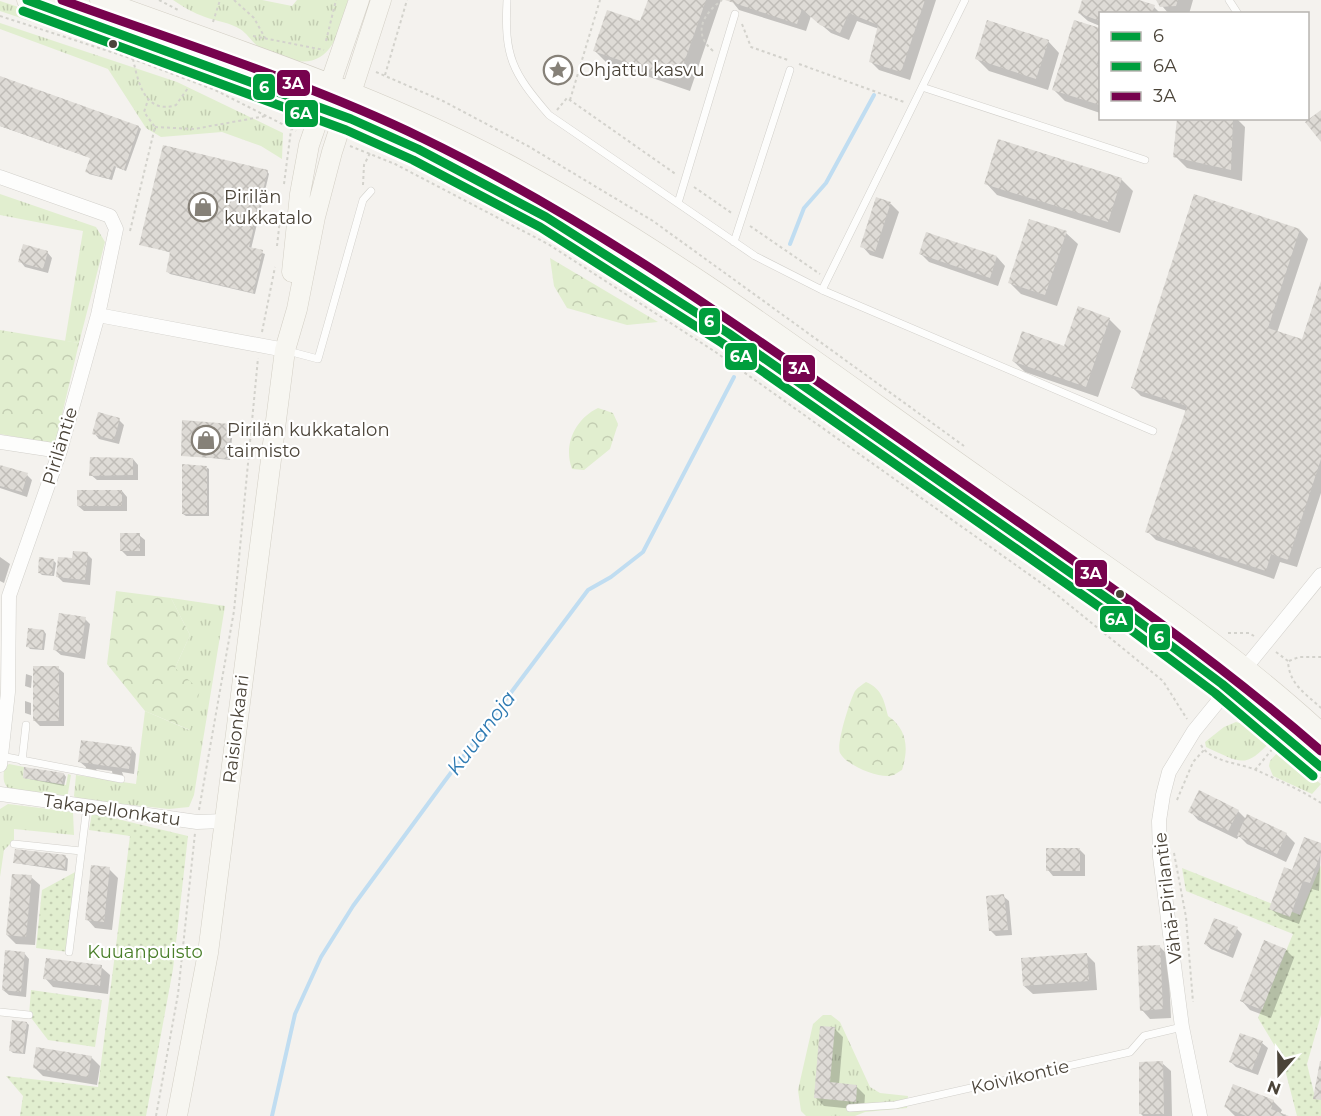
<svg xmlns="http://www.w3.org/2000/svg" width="1321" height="1116" viewBox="0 0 1321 1116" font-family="Montserrat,sans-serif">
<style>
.grass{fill:url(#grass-tufts)}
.forest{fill:url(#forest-crowns)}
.park{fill:url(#park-dots)}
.shadow{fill:#0003}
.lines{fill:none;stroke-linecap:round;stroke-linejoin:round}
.stream{stroke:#c0ddf1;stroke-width:4}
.building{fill:url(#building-cross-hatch)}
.lane-casing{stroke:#d2d0cb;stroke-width:8}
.street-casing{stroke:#d2d0cb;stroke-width:15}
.secondary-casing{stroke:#d3cfc5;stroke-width:21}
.path{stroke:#d3d2cc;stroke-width:2;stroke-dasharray:3 3;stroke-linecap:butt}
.lane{stroke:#fdfdfc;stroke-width:7}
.street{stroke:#fdfdfc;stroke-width:14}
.secondary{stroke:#f7f6f1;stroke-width:20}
.bus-1-casing{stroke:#fff;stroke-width:14}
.bus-2-casing{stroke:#fff;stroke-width:14}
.bus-3-casing{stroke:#fff;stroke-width:14}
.bus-1{stroke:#009e3d;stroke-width:9}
.bus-2{stroke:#009e3d;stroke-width:9}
.bus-3{stroke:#77034e;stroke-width:9}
.bus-dot{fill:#4b4439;stroke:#fff;stroke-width:2}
.labels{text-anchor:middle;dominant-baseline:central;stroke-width:4.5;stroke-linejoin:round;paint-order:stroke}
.poi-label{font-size:18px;fill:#4b4439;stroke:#fff;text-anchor:start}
.street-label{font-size:18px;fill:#4b4439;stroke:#fff}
.park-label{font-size:18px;fill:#4a7f2a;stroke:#fff}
.water-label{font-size:20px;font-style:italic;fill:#2e7ab2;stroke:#fff}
.line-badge{stroke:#fff;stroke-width:2}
.badge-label{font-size:16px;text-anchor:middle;font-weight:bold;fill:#fff}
</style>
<defs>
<pattern id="grass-tufts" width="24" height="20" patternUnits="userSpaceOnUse" patternTransform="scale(1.5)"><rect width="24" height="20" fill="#e1eecf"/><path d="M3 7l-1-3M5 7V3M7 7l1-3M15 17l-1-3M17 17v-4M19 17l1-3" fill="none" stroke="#c3cdb2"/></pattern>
<pattern id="forest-crowns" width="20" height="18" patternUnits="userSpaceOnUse" patternTransform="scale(1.5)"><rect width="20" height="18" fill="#e1eecf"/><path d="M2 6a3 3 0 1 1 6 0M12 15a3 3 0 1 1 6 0" fill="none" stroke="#c3cdb2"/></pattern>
<pattern id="park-dots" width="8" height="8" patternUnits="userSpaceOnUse" patternTransform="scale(1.5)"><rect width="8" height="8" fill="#e1eecf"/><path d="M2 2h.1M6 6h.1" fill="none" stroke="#c3cdb2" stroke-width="1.8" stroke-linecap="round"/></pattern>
<pattern id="building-cross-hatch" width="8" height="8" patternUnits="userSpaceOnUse" patternTransform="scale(1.5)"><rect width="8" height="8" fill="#dedbd6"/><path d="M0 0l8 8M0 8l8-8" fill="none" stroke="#c0bdb8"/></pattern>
</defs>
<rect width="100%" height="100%" fill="#f4f2ee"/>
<!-- grass -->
<path class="grass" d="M 173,0 L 262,0 L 292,6 L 297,0 L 348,0 C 335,56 319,78 261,48 C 253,44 248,34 240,29 C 231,23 216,21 205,17 C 194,13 183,7 173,0 Z
M 0,1 L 34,12 L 88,37 L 86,40 L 0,11 Z
M 0,23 L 177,82 L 283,133 L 282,159 L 261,146 L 222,132 L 161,137 L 146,128 L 108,69 L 0,29 Z
M 0,194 L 96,227 L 105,242 L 79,343 L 65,341 L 83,231 L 0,215 Z
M 171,598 L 225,606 L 194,795 L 189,807 L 169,809 L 76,799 L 74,796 L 76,775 L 136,784 L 145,711 L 189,730 L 175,668 L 190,635 Z
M 1236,722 L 1261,729 L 1274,738 C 1245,769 1243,764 1206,747 L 1205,742 L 1224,727 Z
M 1283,746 L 1297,765 L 1321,784 L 1312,794 L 1273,776 L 1269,766 L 1270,761 Z
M 9,764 L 24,767 L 23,778 L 66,785 L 68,774 L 71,775 L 67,799 C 53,797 15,797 7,787 C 2,781 4,775 4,768 Z
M 8,804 L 73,812 L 74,835 L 14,829 L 14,840 L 4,850 L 0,877 L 0,809 Z
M 823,1015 L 831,1015 L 840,1022 L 870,1087 L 880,1093 L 908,1096 L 907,1108 L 865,1112 L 855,1116 L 806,1116 L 801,1111 L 798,1090 L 813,1024 Z"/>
<!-- forest -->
<path class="forest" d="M 550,258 L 658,322 L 627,325 L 567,308 L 554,286 Z
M 0,330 L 79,343 L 55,444 L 0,434 Z
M 598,408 L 613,413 L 618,424 L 610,449 L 584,470 L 572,469 C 563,445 575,419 598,408 Z
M 116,591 L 171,598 L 190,635 L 175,668 L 200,690 L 190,730 L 145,711 L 107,664 Z
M 866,682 C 882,689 884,700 888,716 C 907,729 909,748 902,770 C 898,772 894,776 889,776 C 876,777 846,765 840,753 C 836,744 850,700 855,691 C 858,687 862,685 866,682 Z"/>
<!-- park -->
<path class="park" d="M 92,813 L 188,836 L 173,969 L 146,1116 L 20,1116 L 23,1096 L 6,1076 L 98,1087 L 130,836 L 89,830 Z
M 1321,865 L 1321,1015 L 1307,1064 L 1314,1093 L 1321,1095 L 1321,1116 L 1297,1116 L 1282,1058 L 1258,1018 L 1293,934 L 1186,891 L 1182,868 L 1300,915 Z
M 79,870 L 69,952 L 36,948 L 42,890 Z
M 31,990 L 102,1000 L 95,1047 L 48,1040 L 29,1015 Z"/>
<!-- shadow -->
<path class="shadow" d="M 649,0 L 721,0 L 690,91 L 606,62 L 595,51 L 641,23 Z
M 731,0 L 936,0 L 910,80 L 879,70 L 871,62 L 879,29 L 857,21 L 849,40 L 831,33 L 811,16 L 806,31 L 739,10 Z
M 1084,0 L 1135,0 L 1154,7 L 1161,14 L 1100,14 L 1100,26 L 1088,21 L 1079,13 Z
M 1157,0 L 1193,0 L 1189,14 L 1169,14 Z
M 1075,22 L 1100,30 L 1100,113 L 1065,101 L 1054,90 Z
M 1048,41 L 1059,53 L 1048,90 L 989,71 L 977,59 Z
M 0,78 L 139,127 L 141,129 L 126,171 L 116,167 L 112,180 L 89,174 L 87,171 L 91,158 L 0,126 Z
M 1178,118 L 1236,118 L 1245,127 L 1242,181 L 1187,168 L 1175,156 Z
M 267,171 L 269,174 L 251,249 L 265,254 L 255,294 L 170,274 L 167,271 L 172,253 L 141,244 Z
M 1121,179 L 1133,191 L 1120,233 L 997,195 L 986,183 Z
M 877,199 L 891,204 L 899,212 L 883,259 L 870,255 L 862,246 Z
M 1300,230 L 1308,239 L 1277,333 L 1303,341 L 1321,284 L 1321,493 L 1297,567 L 1280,562 L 1274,579 L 1156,540 L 1147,531 L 1187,411 L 1141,396 L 1132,387 Z
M 1066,233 L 1078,244 L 1057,306 L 1021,294 L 1009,282 Z
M 47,252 L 52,258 L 48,273 L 25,267 L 20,261 Z
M 921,254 L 997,257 L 1005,266 L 998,286 L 929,262 Z
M 1109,319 L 1121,331 L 1098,397 L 1025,372 L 1013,361 L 1065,348 Z
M 119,420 L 124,425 L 119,444 L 99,439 L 94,433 Z
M 230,425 L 233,427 L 230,460 L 183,455 Z
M 133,459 L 138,465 L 138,480 L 97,480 L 91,475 Z
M 0,466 L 27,475 L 32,480 L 27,497 L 0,488 Z
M 206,467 L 209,469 L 209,516 L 186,516 L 183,514 Z
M 122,491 L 127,497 L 127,511 L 84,511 L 78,506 Z
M 139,535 L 145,540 L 145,556 L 127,556 L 122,551 Z
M 87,554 L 92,559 L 90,585 L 63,582 L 58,577 L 74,560 Z
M 0,557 L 10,564 L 4,583 L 0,581 Z
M 53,560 L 56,563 L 54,576 L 42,575 L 39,572 Z
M 85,619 L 90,624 L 85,659 L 61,655 L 55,650 Z
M 44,631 L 46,634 L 44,650 L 30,649 L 28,646 Z
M 58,668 L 64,673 L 64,726 L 40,726 L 34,720 Z
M 26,674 L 32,676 L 31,688 L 25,686 Z
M 25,701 L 31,703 L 31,715 L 25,713 Z
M 131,748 L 136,754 L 134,774 L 122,772 L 124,778 L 113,777 L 112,771 L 96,769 L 98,772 L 85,771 L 86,767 L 80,762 Z
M 64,774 L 66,777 L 64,786 L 24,778 Z
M 1190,811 L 1238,811 L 1246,819 L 1286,834 L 1295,843 L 1286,862 L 1247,844 L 1239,836 L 1237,839 L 1198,820 Z
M 1321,845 L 1319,891 L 1312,889 L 1299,924 L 1280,917 L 1271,909 L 1292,872 Z
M 1079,849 L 1085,855 L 1085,876 L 1053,876 L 1048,870 Z
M 66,857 L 68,859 L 67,871 L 15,863 Z
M 109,869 L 118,878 L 112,930 L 95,928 L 87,919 Z
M 31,877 L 40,885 L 35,945 L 16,944 L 7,935 Z
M 1003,896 L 1009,901 L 1012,935 L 996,936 L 991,931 Z
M 1237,929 L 1242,934 L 1233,958 L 1211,949 L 1205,944 Z
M 1159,946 L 1168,955 L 1171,1018 L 1150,1019 L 1142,1010 Z
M 1286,950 L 1294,958 L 1271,1018 L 1250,1010 L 1242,1001 Z
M 24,953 L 29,959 L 26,997 L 9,995 L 3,990 Z
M 1087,955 L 1095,963 L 1097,990 L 1033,994 L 1024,986 Z
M 101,967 L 110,975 L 108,994 L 53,987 L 45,978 Z
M 27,1023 L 29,1025 L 25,1054 L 13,1053 L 10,1050 Z
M 834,1028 L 843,1037 L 839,1084 L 856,1086 L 865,1095 L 864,1110 L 824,1106 L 815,1097 Z
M 1262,1043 L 1268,1048 L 1258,1075 L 1236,1067 L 1231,1062 Z
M 91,1057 L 100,1066 L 97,1085 L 43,1076 L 34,1067 Z
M 1162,1063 L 1171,1071 L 1172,1116 L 1143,1116 L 1141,1114 Z
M 1273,1101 L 1282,1110 L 1280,1114 L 1286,1116 L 1235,1116 L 1226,1107 Z"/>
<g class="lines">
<!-- stream -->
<path class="stream" d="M 790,244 L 804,208 L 826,183 L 874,95
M 272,1116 L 295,1014 L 321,957 L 353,906 L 444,782 L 588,590 L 611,577 L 643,552 L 734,377"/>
</g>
<!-- building -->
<path class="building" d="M 648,0 L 706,0 L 678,80 L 593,51 L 607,10 L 640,21 Z
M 725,0 L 925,0 L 901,72 L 869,62 L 878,25 L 849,13 L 840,33 L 820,25 L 802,9 L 797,24 Z
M 1082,0 L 1139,0 L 1155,5 L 1152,14 L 1100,14 L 1100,21 L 1078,13 Z
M 1156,0 L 1178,0 L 1176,6 L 1160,7 Z
M 987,20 L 1049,40 L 1036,79 L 975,59 Z
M 1074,20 L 1100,28 L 1100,53 L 1097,64 L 1100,65 L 1100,105 L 1052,90 Z
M 0,76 L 139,126 L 124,170 L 114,166 L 109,179 L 85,172 L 90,158 L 0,126 Z
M 1321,110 L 1321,142 L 1305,122 Z
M 1177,118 L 1233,118 L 1231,170 L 1173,157 Z
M 998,139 L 1122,178 L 1108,222 L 984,184 Z
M 163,145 L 268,170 L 249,247 L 263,250 L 253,293 L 166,272 L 170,252 L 139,245 Z
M 1194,194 L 1300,229 L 1268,328 L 1302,339 L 1321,281 L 1321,459 L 1288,560 L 1271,554 L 1266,571 L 1145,532 L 1187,406 L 1131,388 Z
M 876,197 L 891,202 L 875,252 L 860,247 Z
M 1029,219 L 1067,231 L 1045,295 L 1008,283 Z
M 926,232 L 997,256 L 990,278 L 919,254 Z
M 23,244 L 48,251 L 43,269 L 18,262 Z
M 1078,306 L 1110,318 L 1086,387 L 1012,361 L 1022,331 L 1064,346 Z
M 98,412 L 120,418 L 114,440 L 92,434 Z
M 182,420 L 231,424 L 229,459 L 181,456 Z
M 90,457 L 133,458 L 133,475 L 89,476 Z
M 182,464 L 207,466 L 207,514 L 182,514 Z
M 0,465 L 28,473 L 22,492 L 0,486 Z
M 77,490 L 122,490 L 122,506 L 77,506 Z
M 120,533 L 140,533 L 140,551 L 120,551 Z
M 73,551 L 88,552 L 85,580 L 56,577 L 58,557 L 72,558 Z
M 39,557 L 54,559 L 52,575 L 38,573 Z
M 59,613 L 86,617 L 80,654 L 53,650 Z
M 28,628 L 44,630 L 42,649 L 26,647 Z
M 33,666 L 59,666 L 59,721 L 33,721 Z
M 81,740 L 132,747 L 129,769 L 78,762 Z
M 24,767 L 64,773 L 62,784 L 23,778 Z
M 1199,790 L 1239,810 L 1228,831 L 1188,812 Z
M 1247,814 L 1287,833 L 1277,854 L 1237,836 Z
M 1304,837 L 1321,843 L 1321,853 L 1310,883 L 1303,881 L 1290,917 L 1269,909 L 1284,867 L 1292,870 Z
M 1046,848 L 1080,848 L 1080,871 L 1046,871 Z
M 15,849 L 66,855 L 65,869 L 13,863 Z
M 91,865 L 110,867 L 104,922 L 85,920 Z
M 12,874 L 32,875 L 26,937 L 6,935 Z
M 1004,894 L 1008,930 L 989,931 L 986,896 Z
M 1214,918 L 1238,927 L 1227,953 L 1204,944 Z
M 1264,940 L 1286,949 L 1262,1010 L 1240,1001 Z
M 1160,945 L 1163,1009 L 1140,1011 L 1137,946 Z
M 5,950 L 25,952 L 21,992 L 2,990 Z
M 1087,953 L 1089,981 L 1023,986 L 1021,958 Z
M 46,958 L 102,965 L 100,986 L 43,979 Z
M 12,1020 L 27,1022 L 23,1053 L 9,1051 Z
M 820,1026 L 835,1027 L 830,1082 L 857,1085 L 856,1102 L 814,1098 Z
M 1240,1033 L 1263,1041 L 1252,1070 L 1229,1062 Z
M 36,1047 L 92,1056 L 88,1077 L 33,1068 Z
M 1163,1061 L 1164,1114 L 1139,1114 L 1139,1062 Z
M 1320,1061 L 1321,1061 L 1321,1100 L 1313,1099 Z
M 1233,1084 L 1274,1100 L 1271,1109 L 1289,1116 L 1246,1116 L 1224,1107 Z"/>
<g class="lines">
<!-- lane casing -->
<g class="lane-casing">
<path id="lane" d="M 507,0 C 504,57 512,72 549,115 L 755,256 L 822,290 L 1153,431
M 1229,0 L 1238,14
M 922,87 L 1145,160
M 678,203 L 735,14
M 734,242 L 790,70
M 822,290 L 965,0
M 288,351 L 318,359 L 363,200 L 371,191
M 1,756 L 121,779
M 22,761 L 26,725
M 14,844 L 81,851
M 69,952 L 87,806
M 0,1012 L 29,1015
M 850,1108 L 895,1105 L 1130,1052 L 1144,1036 L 1182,1027"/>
</g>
<!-- street casing -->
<g class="street-casing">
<path id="street" d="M 0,177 L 110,216 L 116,229 L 98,315
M 0,442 L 60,451
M 0,765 L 8,692 L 9,596 L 60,451 L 98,315 L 285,350
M 0,794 L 197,822 L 224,821
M 1200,1116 L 1182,1027 L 1160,857 L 1159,821 L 1163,795 L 1169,772 L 1194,731 L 1321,575"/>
</g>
<!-- secondary casing -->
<g class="secondary-casing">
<path id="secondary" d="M 27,0 C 96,25 165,50 235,76 C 297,98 359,120 418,149 C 593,232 748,347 906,458 C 1047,556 1193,651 1321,767
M 100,0 C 242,52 387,98 520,171 C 682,259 830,373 981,479 C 1096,560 1217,637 1321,733
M 292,272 L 300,194 L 309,145 L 359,0
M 177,1116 L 208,953 L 285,350 L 297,309 L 315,217 L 332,152 L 381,0"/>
</g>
<!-- path -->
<path class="path" d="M 159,0 L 180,11
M 234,0 L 254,18 L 265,38
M 0,16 L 133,59 L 215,90 L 296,131
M 213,22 L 220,0
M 742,24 L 751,47 L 788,60
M 253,36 L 324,50
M 326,41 L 336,0
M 713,51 C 692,33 703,14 722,0
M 133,59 C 138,82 145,115 176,105 L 188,88
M 799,64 L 904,102
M 376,72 L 443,101 L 528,146 L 653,221 L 964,446
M 385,75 L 407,0
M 570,100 L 600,0
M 557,110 L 567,98 L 677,175
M 155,127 L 194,129 L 266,116
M 350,146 L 395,164 L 548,244 L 714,351 L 1051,590 L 1163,681 L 1187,719
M 284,184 L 291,130
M 363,185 L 364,165 L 370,153
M 694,187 L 733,214
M 750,226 L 820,274
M 130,231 L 155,127 L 144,112 L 148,100
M 277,246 L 281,210
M 262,332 L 275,267
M 1228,633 L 1249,633 L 1254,636
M 1276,652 L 1288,661 C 1289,684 1305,693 1321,708
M 1289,661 L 1299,657 L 1321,657
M 1201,745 C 1210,762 1240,763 1256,770 C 1278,780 1301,790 1321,803
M 1255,770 L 1274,747
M 1177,800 L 1193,762 L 1204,750
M 199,810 L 234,611 L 258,358
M 1174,853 L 1186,917 L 1193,1002
M 156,1116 L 178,994 L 195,833"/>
<!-- lane -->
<use href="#lane" class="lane"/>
<!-- street -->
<use href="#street" class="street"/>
<!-- secondary -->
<use href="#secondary" class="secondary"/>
<!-- bus-1 casing -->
<g class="bus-1-casing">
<path id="bus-1" d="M 27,0 L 351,119 L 418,149 L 546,217 L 728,333 L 1118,606 L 1222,684 L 1321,767"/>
</g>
<!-- bus-2 casing -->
<g class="bus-2-casing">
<path id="bus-2" d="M 23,11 L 346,130 L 413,160 L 540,227 L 722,343 L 1111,615 L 1215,693 L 1313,776"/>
</g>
<!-- bus-3 casing -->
<g class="bus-3-casing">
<path id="bus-3" d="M 62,0 C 181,43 309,83 422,138 C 596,222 752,336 910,446 C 1050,545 1192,639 1321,751"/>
</g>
<!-- bus-1 -->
<use href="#bus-1" class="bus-1"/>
<!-- bus-2 -->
<use href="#bus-2" class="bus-2"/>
<!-- bus-3 -->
<use href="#bus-3" class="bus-3"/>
</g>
<!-- icons -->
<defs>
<g id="sight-ring" transform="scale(1.5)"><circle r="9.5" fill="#fff" stroke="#868178" stroke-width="1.5"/><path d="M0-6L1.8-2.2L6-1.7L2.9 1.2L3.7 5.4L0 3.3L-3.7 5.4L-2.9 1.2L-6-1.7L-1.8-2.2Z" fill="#868178"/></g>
<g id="shop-ring" transform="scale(1.5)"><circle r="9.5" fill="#fff" stroke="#868178" stroke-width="1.5"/><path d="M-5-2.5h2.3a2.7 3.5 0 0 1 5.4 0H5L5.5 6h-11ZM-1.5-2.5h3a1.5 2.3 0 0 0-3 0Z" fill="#868178"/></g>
</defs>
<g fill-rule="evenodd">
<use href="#sight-ring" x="558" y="70"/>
<use href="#shop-ring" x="203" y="207"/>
<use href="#shop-ring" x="206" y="440"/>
</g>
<!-- markers -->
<g class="bus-dot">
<circle cx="113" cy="44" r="5"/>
<circle cx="1120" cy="594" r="5"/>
</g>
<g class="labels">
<!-- poi labels -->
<g class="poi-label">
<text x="579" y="70">Ohjattu kasvu</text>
<text x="224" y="197">Pirilän<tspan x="224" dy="21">kukkatalo</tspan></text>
<text x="227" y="430">Pirilän kukkatalon<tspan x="227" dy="21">taimisto</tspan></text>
</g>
<!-- street labels -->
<g class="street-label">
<text transform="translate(60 446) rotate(-73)">Piriläntie</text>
<text transform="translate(236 729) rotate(-83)">Raisionkaari</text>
<text transform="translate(112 810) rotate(8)">Takapellonkatu</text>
<text transform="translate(1168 898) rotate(-97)">Vähä-Pirilantie</text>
<text transform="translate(1020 1077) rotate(-13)">Koivikontie</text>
</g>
<!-- park labels -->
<g class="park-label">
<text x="145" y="952">Kuuanpuisto</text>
</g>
<!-- water labels -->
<g class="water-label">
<text transform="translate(481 733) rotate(-53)">Kuuanoja</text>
</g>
</g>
<g class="line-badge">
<rect x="276" y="69" width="35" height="28" rx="6" fill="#77034e"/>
<rect x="252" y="73" width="24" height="28" rx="6" fill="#009e3d"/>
<rect x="284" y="99" width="35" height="29" rx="6" fill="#009e3d"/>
<rect x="698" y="307" width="23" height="29" rx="6" fill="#009e3d"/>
<rect x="724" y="342" width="34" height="29" rx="6" fill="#009e3d"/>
<rect x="782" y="354" width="34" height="29" rx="6" fill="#77034e"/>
<rect x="1074" y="559" width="34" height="29" rx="6" fill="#77034e"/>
<rect x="1099" y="605" width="35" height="28" rx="6" fill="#009e3d"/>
<rect x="1148" y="623" width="23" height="28" rx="6" fill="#009e3d"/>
</g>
<g class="badge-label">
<text x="293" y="89">3A</text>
<text x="264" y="93">6</text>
<text x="301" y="119">6A</text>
<text x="709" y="327">6</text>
<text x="741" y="362">6A</text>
<text x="799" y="374">3A</text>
<text x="1091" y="579">3A</text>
<text x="1116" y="625">6A</text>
<text x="1159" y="643">6</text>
</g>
<!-- legend -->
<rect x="1099" y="12" width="210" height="108" fill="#ffffff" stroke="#b7b4b0" stroke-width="1.5"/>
<rect x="1111" y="32" width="30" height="9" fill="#009e3d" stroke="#b7b4b0" stroke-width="1.5"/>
<text x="1153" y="42" font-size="18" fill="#4b4439">6</text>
<rect x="1111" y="62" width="30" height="9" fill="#009e3d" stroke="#b7b4b0" stroke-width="1.5"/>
<text x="1153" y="72" font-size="18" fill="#4b4439">6A</text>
<rect x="1111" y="92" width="30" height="9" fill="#77034e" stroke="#b7b4b0" stroke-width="1.5"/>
<text x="1153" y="102" font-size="18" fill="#4b4439">3A</text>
<!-- north arrow -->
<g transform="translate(1279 1074) rotate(200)" stroke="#ffffff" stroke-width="4.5" paint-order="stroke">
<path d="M0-4.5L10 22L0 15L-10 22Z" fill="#4b4439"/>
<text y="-9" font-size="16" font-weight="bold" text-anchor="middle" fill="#4b4439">N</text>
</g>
</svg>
